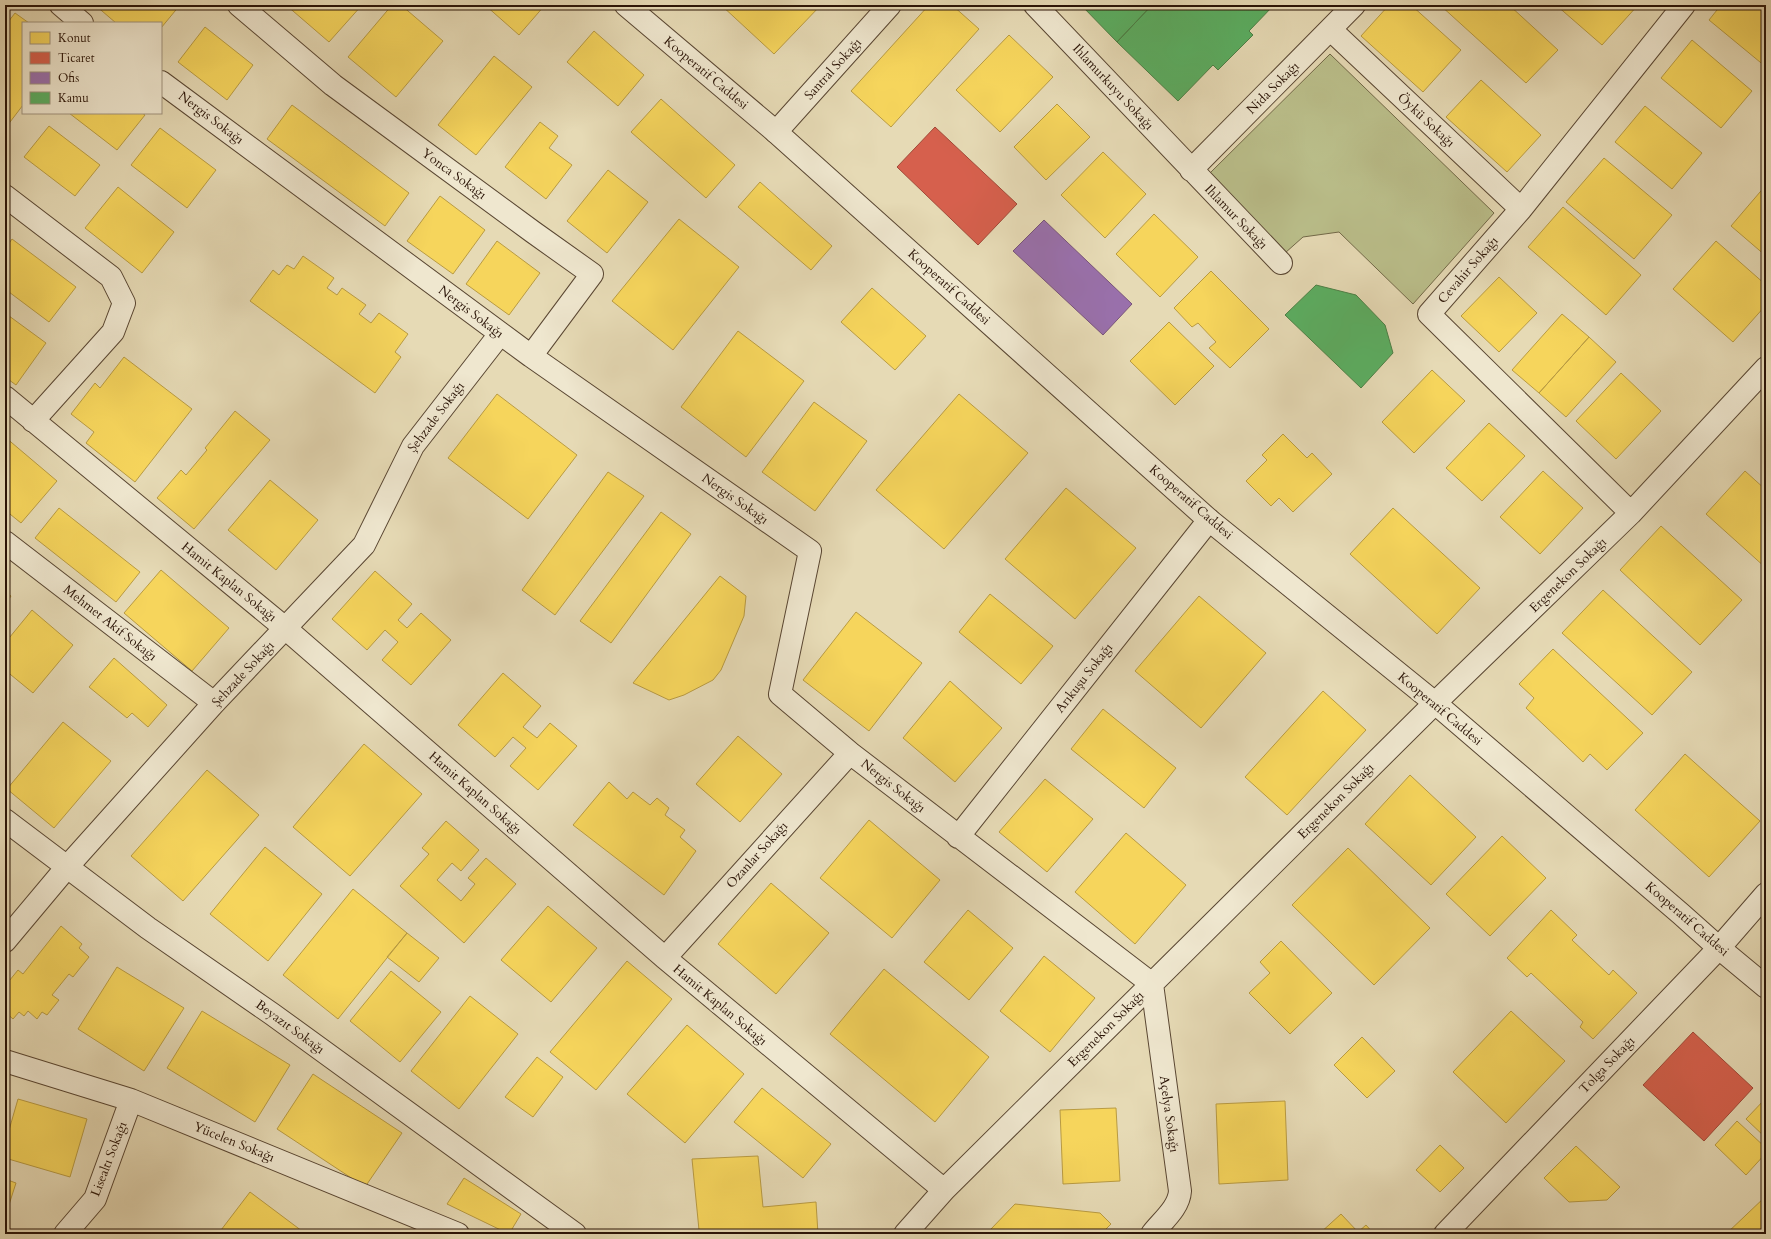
<svg xmlns="http://www.w3.org/2000/svg" width="1771" height="1239" viewBox="0 0 1771 1239" font-family="Cardo,serif">
<style>
.green{fill:#babe8a;stroke:#726948}
.homes{fill:#f6d55c;stroke:#b99b42}
.shops{fill:#d6604d;stroke:#a24938}
.offices{fill:#9970ab;stroke:#78547a}
.public{fill:#5aae61;stroke:#4c8046}
.lines{fill:none;stroke-linecap:round;stroke-linejoin:round}
.minor-casing{stroke:#594632;stroke-width:24}
.tertiary-casing{stroke:#594632;stroke-width:24}
.minor{stroke:#efe7cf;stroke-width:22}
.tertiary{stroke:#efe7cf;stroke-width:22}
.labels{text-anchor:middle;dominant-baseline:central;stroke-width:4;stroke-linejoin:round;paint-order:stroke}
.street-label{font-size:13px;fill:#2a1407;stroke:#efe7cf}
</style>
<rect width="100%" height="100%" fill="#e6dab5"/>
<filter id="stains"><feTurbulence type="fractalNoise" baseFrequency=".005" numOctaves="4"/><feColorMatrix values="0 0 0 0 .2 0 0 0 0 .09 0 0 0 0 .02 0 0 0 .5 -.17"/></filter>
<radialGradient id="worn" r=".72"><stop offset=".6" stop-color="#630" stop-opacity="0"/><stop offset="1" stop-color="#630" stop-opacity=".3"/></radialGradient>
<!-- green -->
<path class="green" d="M 1330,54 L 1494,213 L 1413,304 L 1339,232 L 1303,237 L 1285,253 L 1210,173 Z"/>
<!-- homes -->
<path class="homes" d="M 95,5 L 180,5 L 161,28 L 161,23 L 116,23 Z
M 286,5 L 362,5 L 329,42 Z
M 392,5 L 401,5 L 443,41 L 396,97 L 348,57 Z
M 485,5 L 545,5 L 519,35 Z
M 721,5 L 821,5 L 774,54 Z
M 929,5 L 952,5 L 979,29 L 891,127 L 851,91 Z
M 1389,5 L 1411,5 L 1461,50 L 1423,92 L 1361,36 Z
M 1440,5 L 1509,5 L 1558,50 L 1526,83 Z
M 1556,5 L 1638,5 L 1602,45 Z
M 1721,5 L 1764,5 L 1766,7 L 1766,67 L 1709,20 Z
M 15,13 L 29,23 L 23,23 L 23,105 L 7,126 L 5,125 L 5,26 Z
M 205,27 L 253,65 L 227,100 L 178,62 Z
M 594,31 L 644,75 L 618,106 L 567,62 Z
M 1009,35 L 1053,77 L 1000,132 L 956,90 Z
M 1692,40 L 1752,91 L 1721,128 L 1661,78 Z
M 494,56 L 532,87 L 476,155 L 438,125 Z
M 1481,80 L 1541,135 L 1507,172 L 1446,117 Z
M 661,99 L 735,165 L 706,198 L 631,132 Z
M 1057,104 L 1090,137 L 1046,180 L 1014,147 Z
M 292,105 L 409,193 L 385,226 L 267,139 Z
M 1645,106 L 1702,153 L 1672,189 L 1615,142 Z
M 69,113 L 142,113 L 145,115 L 117,150 Z
M 540,122 L 558,136 L 549,148 L 572,165 L 546,199 L 505,167 Z
M 49,126 L 100,165 L 75,196 L 24,157 Z
M 160,128 L 216,170 L 187,208 L 131,165 Z
M 1103,152 L 1146,194 L 1105,238 L 1061,195 Z
M 1604,158 L 1672,215 L 1634,259 L 1566,202 Z
M 608,170 L 648,202 L 607,253 L 567,221 Z
M 760,182 L 832,246 L 811,270 L 738,207 Z
M 1766,185 L 1766,256 L 1731,226 Z
M 118,187 L 174,232 L 142,273 L 85,228 Z
M 440,196 L 485,230 L 453,274 L 407,241 Z
M 1563,207 L 1641,275 L 1606,315 L 1528,247 Z
M 1154,214 L 1198,257 L 1160,297 L 1116,254 Z
M 679,219 L 739,267 L 673,350 L 612,301 Z
M 12,239 L 76,287 L 49,322 L 5,289 L 5,249 Z
M 497,241 L 540,273 L 509,315 L 466,284 Z
M 1716,241 L 1766,285 L 1766,305 L 1733,342 L 1673,289 Z
M 303,256 L 334,278 L 327,288 L 337,295 L 342,288 L 366,305 L 359,314 L 371,323 L 379,313 L 408,334 L 395,352 L 401,357 L 375,393 L 250,301 L 273,270 L 279,275 L 287,265 L 294,269 Z
M 1211,271 L 1269,329 L 1230,368 L 1209,348 L 1216,342 L 1198,323 L 1192,327 L 1174,308 Z
M 1499,277 L 1537,313 L 1499,352 L 1461,316 Z
M 872,288 L 926,336 L 895,370 L 841,322 Z
M 5,313 L 46,343 L 16,385 L 5,377 Z
M 1562,314 L 1589,337 L 1539,393 L 1512,370 Z
M 1169,322 L 1214,366 L 1175,405 L 1130,361 Z
M 738,331 L 804,381 L 746,457 L 681,407 Z
M 1589,337 L 1616,362 L 1566,417 L 1539,393 Z
M 124,357 L 192,409 L 135,482 L 86,443 L 94,432 L 71,414 L 95,383 L 100,388 Z
M 1432,370 L 1465,401 L 1414,453 L 1382,422 Z
M 1621,373 L 1661,411 L 1616,459 L 1576,421 Z
M 497,394 L 577,455 L 528,519 L 448,458 Z
M 959,394 L 1028,453 L 944,549 L 876,490 Z
M 814,402 L 867,441 L 815,511 L 762,472 Z
M 235,411 L 270,440 L 194,529 L 157,498 L 181,470 L 186,475 L 207,450 L 205,448 Z
M 1489,423 L 1525,456 L 1482,501 L 1446,468 Z
M 1283,434 L 1307,458 L 1312,453 L 1332,474 L 1293,512 L 1279,498 L 1271,506 L 1246,481 L 1267,460 L 1262,455 Z
M 5,437 L 57,481 L 21,523 L 5,510 Z
M 1543,471 L 1583,508 L 1540,554 L 1500,517 Z
M 1745,471 L 1766,490 L 1766,568 L 1706,514 Z
M 608,472 L 644,496 L 555,615 L 522,590 Z
M 270,480 L 318,520 L 276,570 L 228,530 Z
M 1066,488 L 1136,548 L 1075,619 L 1005,559 Z
M 59,508 L 140,572 L 116,602 L 35,538 Z
M 1393,508 L 1480,588 L 1437,634 L 1350,554 Z
M 661,512 L 691,534 L 611,643 L 580,621 Z
M 1661,526 L 1742,600 L 1700,645 L 1620,570 Z
M 161,570 L 229,628 L 192,671 L 124,613 Z
M 375,571 L 412,604 L 398,620 L 407,628 L 421,613 L 451,640 L 411,685 L 382,660 L 398,642 L 385,630 L 367,650 L 332,619 Z
M 720,576 L 746,596 L 744,616 L 721,670 L 713,680 L 684,695 L 669,700 L 633,683 Z
M 1603,590 L 1692,672 L 1652,715 L 1562,633 Z
M 5,591 L 11,596 L 5,605 Z
M 990,594 L 1053,646 L 1021,684 L 959,632 Z
M 1199,596 L 1266,653 L 1201,728 L 1135,671 Z
M 32,610 L 73,645 L 33,693 L 5,670 L 5,643 Z
M 856,612 L 922,663 L 869,731 L 803,680 Z
M 1553,649 L 1643,733 L 1607,770 L 1590,754 L 1583,762 L 1526,708 L 1534,698 L 1519,684 Z
M 114,658 L 167,705 L 148,727 L 132,713 L 127,718 L 89,687 Z
M 503,673 L 541,706 L 523,727 L 537,738 L 550,723 L 577,746 L 538,790 L 510,766 L 526,748 L 513,737 L 495,757 L 458,725 Z
M 950,681 L 1002,728 L 955,782 L 903,738 Z
M 1323,691 L 1366,730 L 1287,815 L 1245,777 Z
M 1103,709 L 1176,768 L 1144,808 L 1071,749 Z
M 63,722 L 111,761 L 54,828 L 7,789 Z
M 738,736 L 782,774 L 740,822 L 696,784 Z
M 364,744 L 422,794 L 350,876 L 293,827 Z
M 1685,754 L 1760,821 L 1709,877 L 1635,810 Z
M 207,770 L 259,815 L 183,901 L 131,856 Z
M 1410,775 L 1476,837 L 1431,885 L 1365,824 Z
M 1045,779 L 1093,819 L 1047,872 L 999,832 Z
M 609,782 L 627,799 L 633,792 L 650,805 L 657,798 L 669,808 L 665,815 L 685,830 L 680,837 L 696,851 L 664,895 L 573,825 Z
M 869,820 L 940,880 L 892,938 L 820,878 Z
M 446,821 L 479,850 L 461,871 L 452,863 L 437,880 L 461,901 L 475,884 L 468,878 L 486,858 L 516,884 L 464,943 L 400,886 L 429,854 L 422,848 Z
M 1126,833 L 1186,885 L 1135,944 L 1075,892 Z
M 1502,836 L 1546,878 L 1490,936 L 1446,894 Z
M 265,847 L 322,894 L 268,961 L 210,914 Z
M 1348,848 L 1430,928 L 1374,985 L 1292,905 Z
M 771,883 L 829,933 L 776,994 L 718,944 Z
M 353,889 L 407,933 L 338,1019 L 283,975 Z
M 548,906 L 597,948 L 551,1002 L 501,960 Z
M 968,910 L 1013,948 L 969,1000 L 924,962 Z
M 1551,910 L 1577,935 L 1572,940 L 1609,975 L 1613,970 L 1637,993 L 1593,1039 L 1580,1027 L 1583,1022 L 1531,973 L 1527,977 L 1507,958 Z
M 61,926 L 82,944 L 79,948 L 89,957 L 73,977 L 69,974 L 52,995 L 59,1000 L 47,1015 L 42,1012 L 37,1019 L 28,1011 L 24,1016 L 19,1012 L 13,1019 L 5,1012 L 5,986 L 18,970 L 23,974 Z
M 407,933 L 439,958 L 419,982 L 387,957 Z
M 1281,941 L 1332,993 L 1290,1034 L 1249,993 L 1270,973 L 1260,962 Z
M 1044,956 L 1095,998 L 1050,1052 L 1000,1011 Z
M 627,961 L 672,999 L 596,1090 L 550,1052 Z
M 117,967 L 184,1008 L 144,1071 L 78,1029 Z
M 884,969 L 989,1057 L 935,1122 L 830,1034 Z
M 391,971 L 441,1012 L 400,1062 L 350,1021 Z
M 470,996 L 518,1034 L 459,1109 L 411,1071 Z
M 202,1011 L 290,1065 L 255,1122 L 167,1068 Z
M 1511,1011 L 1565,1061 L 1506,1123 L 1453,1072 Z
M 687,1025 L 744,1074 L 685,1143 L 627,1094 Z
M 1362,1037 L 1395,1071 L 1367,1098 L 1334,1065 Z
M 537,1057 L 563,1077 L 533,1117 L 505,1097 Z
M 313,1074 L 402,1133 L 365,1187 L 277,1129 Z
M 762,1088 L 831,1144 L 803,1178 L 734,1122 Z
M 1766,1098 L 1766,1138 L 1746,1119 Z
M 18,1099 L 87,1119 L 70,1177 L 5,1158 L 5,1144 Z
M 1285,1101 L 1288,1180 L 1219,1184 L 1216,1104 Z
M 1116,1108 L 1120,1181 L 1063,1184 L 1060,1110 Z
M 1737,1121 L 1766,1148 L 1766,1153 L 1746,1175 L 1715,1145 Z
M 1440,1145 L 1464,1168 L 1440,1192 L 1416,1170 Z
M 1576,1146 L 1620,1187 L 1607,1200 L 1569,1202 L 1544,1178 Z
M 758,1156 L 763,1207 L 816,1202 L 818,1234 L 695,1234 L 699,1230 L 692,1159 Z
M 464,1178 L 521,1214 L 509,1234 L 447,1204 Z
M 5,1179 L 16,1183 L 5,1217 Z
M 250,1192 L 306,1234 L 218,1234 Z
M 1766,1196 L 1766,1234 L 1726,1234 Z
M 1015,1204 L 1100,1213 L 1111,1224 L 1101,1234 L 996,1234 L 991,1229 Z
M 1341,1214 L 1358,1232 L 1366,1225 L 1374,1234 L 1319,1234 Z
M 963,1229 L 968,1234 L 958,1234 Z"/>
<!-- shops -->
<path class="shops" d="M 935,127 L 1017,204 L 978,245 L 897,167 Z
M 1693,1032 L 1753,1088 L 1704,1141 L 1643,1085 Z"/>
<!-- offices -->
<path class="offices" d="M 1044,220 L 1132,304 L 1103,335 L 1013,251 Z"/>
<!-- public -->
<path class="public" d="M 1081,5 L 1152,5 L 1117,42 Z
M 1152,5 L 1274,5 L 1249,31 L 1253,35 L 1218,70 L 1213,65 L 1178,101 L 1117,42 Z
M 1316,285 L 1356,295 L 1385,325 L 1393,353 L 1361,388 L 1285,315 Z"/>
<g class="lines">
<!-- minor casing -->
<g class="minor-casing">
<path id="minor" d="M 61,5 L 82,23
M 239,5 L 333,85 L 533,232 L 592,274 L 531,356
M 1035,5 L 1281,263
M 1331,30 L 1521,209
M 161,82 L 531,356 L 810,551 L 780,694 L 850,753 L 1152,984 L 1180,1191 C 1179,1208 1162,1221 1152,1234
M 776,132 L 890,5
M 1191,170 L 1354,5
M 5,196 L 111,277 L 124,303 L 113,332 L 33,421
M 5,397 L 285,628 L 665,958 L 944,1190
M 1631,513 L 1429,314 L 1521,209 L 1684,5
M 5,542 L 214,703
M 5,820 L 148,928 L 272,1014 L 575,1234
M 958,837 L 1209,520
M 5,941 L 67,867 L 214,703 L 364,545 L 413,446 L 500,334
M 665,958 L 850,753
M 5,1061 L 131,1100 L 458,1234
M 65,1234 L 95,1199 L 131,1100
M 905,1234 L 944,1190 L 1435,703 L 1631,513 L 1766,368
M 1445,1234 L 1719,948 L 1766,894"/>
</g>
<!-- tertiary casing -->
<g class="tertiary-casing">
<path id="tertiary" d="M 626,5 L 776,132 L 1209,520 L 1435,703 L 1681,914 L 1719,948 L 1766,987"/>
</g>
<!-- minor -->
<use href="#minor" class="minor"/>
<!-- tertiary -->
<use href="#tertiary" class="tertiary"/>
</g>
<g class="labels">
<!-- street labels -->
<g class="street-label">
<text transform="translate(833 69) rotate(-48)">Santral Sokağı</text>
<text transform="translate(706 73) rotate(40)">Kooperatif Caddesi</text>
<text transform="translate(1113 87) rotate(47)">Ihlamurkuyu Sokağı</text>
<text transform="translate(1273 88) rotate(-45)">Nida Sokağı</text>
<text transform="translate(211 118) rotate(37)">Nergis Sokağı</text>
<text transform="translate(1426 120) rotate(43)">Öykü Sokağı</text>
<text transform="translate(454 174) rotate(36)">Yonca Sokağı</text>
<text transform="translate(1236 217) rotate(46)">Ihlamur Sokağı</text>
<text transform="translate(1468 270) rotate(-49)">Cevahir Sokağı</text>
<text transform="translate(949 287) rotate(42)">Kooperatif Caddesi</text>
<text transform="translate(471 312) rotate(37)">Nergis Sokağı</text>
<text transform="translate(436 417) rotate(-53)">Şehzade Sokağı</text>
<text transform="translate(735 499) rotate(35)">Nergis Sokağı</text>
<text transform="translate(1191 502) rotate(41)">Kooperatif Caddesi</text>
<text transform="translate(1568 575) rotate(-44)">Ergenekon Sokağı</text>
<text transform="translate(229 582) rotate(39)">Hamit Kaplan Sokağı</text>
<text transform="translate(110 623) rotate(38)">Mehmet Akif Sokağı</text>
<text transform="translate(243 674) rotate(-47)">Şehzade Sokağı</text>
<text transform="translate(1084 678) rotate(-52)">Arıkuşu Sokağı</text>
<text transform="translate(1440 709) rotate(40)">Kooperatif Caddesi</text>
<text transform="translate(893 786) rotate(38)">Nergis Sokağı</text>
<text transform="translate(475 793) rotate(41)">Hamit Kaplan Sokağı</text>
<text transform="translate(1336 801) rotate(-45)">Ergenekon Sokağı</text>
<text transform="translate(757 855) rotate(-48)">Ozanlar Sokağı</text>
<text transform="translate(1687 919) rotate(41)">Kooperatif Caddesi</text>
<text transform="translate(720 1005) rotate(40)">Hamit Kaplan Sokağı</text>
<text transform="translate(290 1027) rotate(36)">Beyazıt Sokağı</text>
<text transform="translate(1106 1029) rotate(-45)">Ergenekon Sokağı</text>
<text transform="translate(1607 1065) rotate(-46)">Tolga Sokağı</text>
<text transform="translate(1169 1114) rotate(82)">Açelya Sokağı</text>
<text transform="translate(234 1142) rotate(22)">Yücelen Sokağı</text>
<text transform="translate(109 1159) rotate(-69)">Lisealtı Sokağı</text>
</g>
</g>
<!-- margin -->
<rect width="1771" height="1239" fill="none" stroke="#e6dab5" stroke-width="20"/>
<rect x="6" y="6" width="1759" height="1227" fill="none" stroke="#2a1407" stroke-width="2"/>
<rect x="10" y="10" width="1751" height="1219" fill="none" stroke="#2a1407"/>
<!-- legend -->
<rect x="22" y="22" width="140" height="92" fill="#efe7cf" stroke="#a0937f"/>
<rect x="30" y="32" width="20" height="12" fill="#f6d55c" stroke="#a0937f"/>
<text x="58" y="42" font-size="12" fill="#2a1407">Konut</text>
<rect x="30" y="52" width="20" height="12" fill="#d6604d" stroke="#a0937f"/>
<text x="58" y="62" font-size="12" fill="#2a1407">Ticaret</text>
<rect x="30" y="72" width="20" height="12" fill="#9970ab" stroke="#a0937f"/>
<text x="58" y="82" font-size="12" fill="#2a1407">Ofis</text>
<rect x="30" y="92" width="20" height="12" fill="#5aae61" stroke="#a0937f"/>
<text x="58" y="102" font-size="12" fill="#2a1407">Kamu</text>
<rect width="100%" height="100%" filter="url(#stains)"/>
<rect width="100%" height="100%" fill="url(#worn)"/>
</svg>
